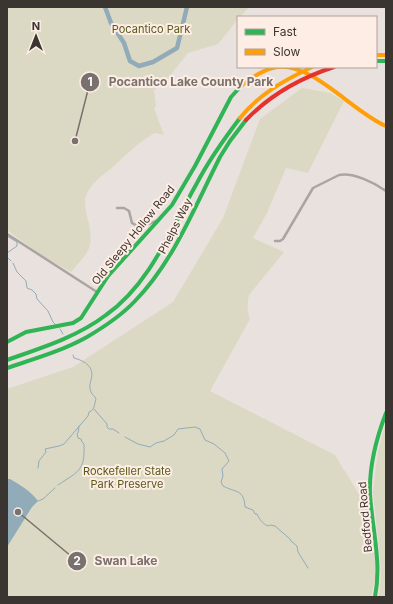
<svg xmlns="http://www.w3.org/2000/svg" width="393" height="604" viewBox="0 0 393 604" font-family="Inter,sans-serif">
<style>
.green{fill:#dbd9c4}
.water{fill:#92abb9}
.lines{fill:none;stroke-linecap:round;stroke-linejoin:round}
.stream{stroke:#92abb9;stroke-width:1}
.river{stroke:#92abb9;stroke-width:4.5}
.street{stroke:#aba5a1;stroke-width:2.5}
.fast{stroke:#30b455;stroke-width:4}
.slow{stroke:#ff9f0a;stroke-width:4}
.jam{stroke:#e5322d;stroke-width:4}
.labels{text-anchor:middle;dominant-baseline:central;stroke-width:4;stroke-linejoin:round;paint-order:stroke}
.park-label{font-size:11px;fill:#595b1b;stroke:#fdede4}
.street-label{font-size:11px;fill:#3b3531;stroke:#fdede4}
.leader{fill:none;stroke:#78716d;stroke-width:1.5}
.callout-dot{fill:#78716d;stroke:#fdede4;stroke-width:1.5}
.mark-label{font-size:12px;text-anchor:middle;font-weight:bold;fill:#fff}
.callout-label{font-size:12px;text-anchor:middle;font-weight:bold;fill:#78716d;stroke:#fdede4;stroke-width:4;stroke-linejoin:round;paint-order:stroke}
</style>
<rect width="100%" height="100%" fill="#e9e1dd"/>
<!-- green -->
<path class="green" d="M 7,7 L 249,7 L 240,17 L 238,17 L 238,19 L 218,44 L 188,53 L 169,77 L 154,90 L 156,107 L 154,108 L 164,135 L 155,133 C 140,141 128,153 115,165 C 104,175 86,185 85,202 C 85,209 87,217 89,224 C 94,250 87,253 71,272 L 41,255 L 7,230 Z
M 302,88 L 330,93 L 344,101 L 308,173 L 286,168 L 267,213 L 253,238 L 284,252 L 249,295 C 247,303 247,312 250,319 L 210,391 L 335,455 L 368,509 L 375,556 L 375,579 L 371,597 L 7,597 L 7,389 L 73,367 L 173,302 L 223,218 L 260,119 Z
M 386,422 L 386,597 L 379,597 L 381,572 L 380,559 L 373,492 L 378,451 Z"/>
<!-- water -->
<path class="water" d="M 7,479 L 10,479 C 20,485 31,491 38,501 L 32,507 L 7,547 Z"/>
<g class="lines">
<!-- stream -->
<path class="stream" d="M 7,236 L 17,242 L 17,246 L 7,253
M 7,257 L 11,261
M 13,263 L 17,272 L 26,281 L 27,288 L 32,290 L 36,294 L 37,299 L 48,311 L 53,322 L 56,325
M 60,329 L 63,334
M 94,409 L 107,424 L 107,427 L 109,429 L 113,429 L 119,433
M 125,437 L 138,444 L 150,447 L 156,443 L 164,441 L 174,435 L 178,429 L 195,427 L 200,429 L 205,440 L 214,444 L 225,453 L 229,461 L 222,469 L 223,476 L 221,482 L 223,486 C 236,493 244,489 245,507 L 253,510 L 255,514 L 257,514 C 259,519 263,524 268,526 L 270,525 L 275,526 L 290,539 L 291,541 L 297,546 L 298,552 L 308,568
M 38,468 L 39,461 L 46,452 L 45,449 L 59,446 L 64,444 L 88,416 L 89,412 C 95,410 94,405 96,399 C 95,396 92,395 91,392 C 89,387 90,384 91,380 C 95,367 85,361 74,358 L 73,355
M 58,485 C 79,471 85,471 84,444 L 82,442 L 81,439 L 78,438 L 77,434 L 78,433 L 79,426
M 38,501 L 43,499 L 55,488"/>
<!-- river -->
<path class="river" d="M 105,7 L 111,23 L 124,43 L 130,61 L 139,66 L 153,62 L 177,48 L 187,7"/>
<!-- street -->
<path class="street" d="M 117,208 L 124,208 L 129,211 L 132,223 C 140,229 147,225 156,221
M 7,234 L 97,292
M 275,241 L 280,241 L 283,239 L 313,188 L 339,175 C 353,172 375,183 386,191"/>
<!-- fast -->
<path class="fast" d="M 376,61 L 386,61
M 7,342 L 26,332 L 73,323 L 81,318 L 108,276 L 172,205 L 195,166 L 231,97 L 242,85
M 7,360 C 41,348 77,337 106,315 C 150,284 171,229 197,183 C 209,160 224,139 240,118
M 7,368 C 34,359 62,351 87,337 C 104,327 121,316 135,301 C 174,261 195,206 220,157 L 230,141 L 246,120
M 375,597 C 382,562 372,529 370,494 C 369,466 376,439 386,413"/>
<!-- slow -->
<path class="slow" d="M 376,55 L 386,55
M 242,85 C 253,77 264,69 277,67 C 312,62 354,113 386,126
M 240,118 C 259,94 285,80 312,67"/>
<!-- jam -->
<path class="jam" d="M 246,120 C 271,94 300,78 334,67"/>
</g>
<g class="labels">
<!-- park labels -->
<g class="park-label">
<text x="151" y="29">Pocantico Park</text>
<text x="127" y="471">Rockefeller State<tspan x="127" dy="13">Park Preserve</tspan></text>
</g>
<!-- street labels -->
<g class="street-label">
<text transform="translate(175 226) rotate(-63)">Phelps Way</text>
<text transform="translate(133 235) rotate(-51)">Old Sleepy Hollow Road</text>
<text transform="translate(365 517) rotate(-95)">Bedford Road</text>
</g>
</g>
<!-- callouts -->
<path class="leader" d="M75 141L90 82M18 512L77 561"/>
<g class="callout-dot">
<circle cx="75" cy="141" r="4"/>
<circle cx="18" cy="512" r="4"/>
<circle cx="90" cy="82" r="10"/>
<circle cx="77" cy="561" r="10"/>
</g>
<g class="mark-label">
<text x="90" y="86">1</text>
<text x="77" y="565">2</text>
</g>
<g class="callout-label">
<text x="191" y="86">Pocantico Lake County Park</text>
<text x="126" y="565">Swan Lake</text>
</g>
<!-- border -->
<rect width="393" height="604" fill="none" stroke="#3b3531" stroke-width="16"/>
<!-- legend -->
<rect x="237" y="16" width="140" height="52" fill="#fdede4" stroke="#afa39c"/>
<rect x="245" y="29" width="20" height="6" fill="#30b455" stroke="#afa39c"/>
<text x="273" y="36" font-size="12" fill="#3b3531">Fast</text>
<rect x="245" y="49" width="20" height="6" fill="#ff9f0a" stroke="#afa39c"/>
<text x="273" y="56" font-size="12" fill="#3b3531">Slow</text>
<!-- north arrow -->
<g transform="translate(36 36)" stroke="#fdede4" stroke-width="3" paint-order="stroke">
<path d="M0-3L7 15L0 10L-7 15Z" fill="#3b3531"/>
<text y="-6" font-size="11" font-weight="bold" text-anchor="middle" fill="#3b3531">N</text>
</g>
</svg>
